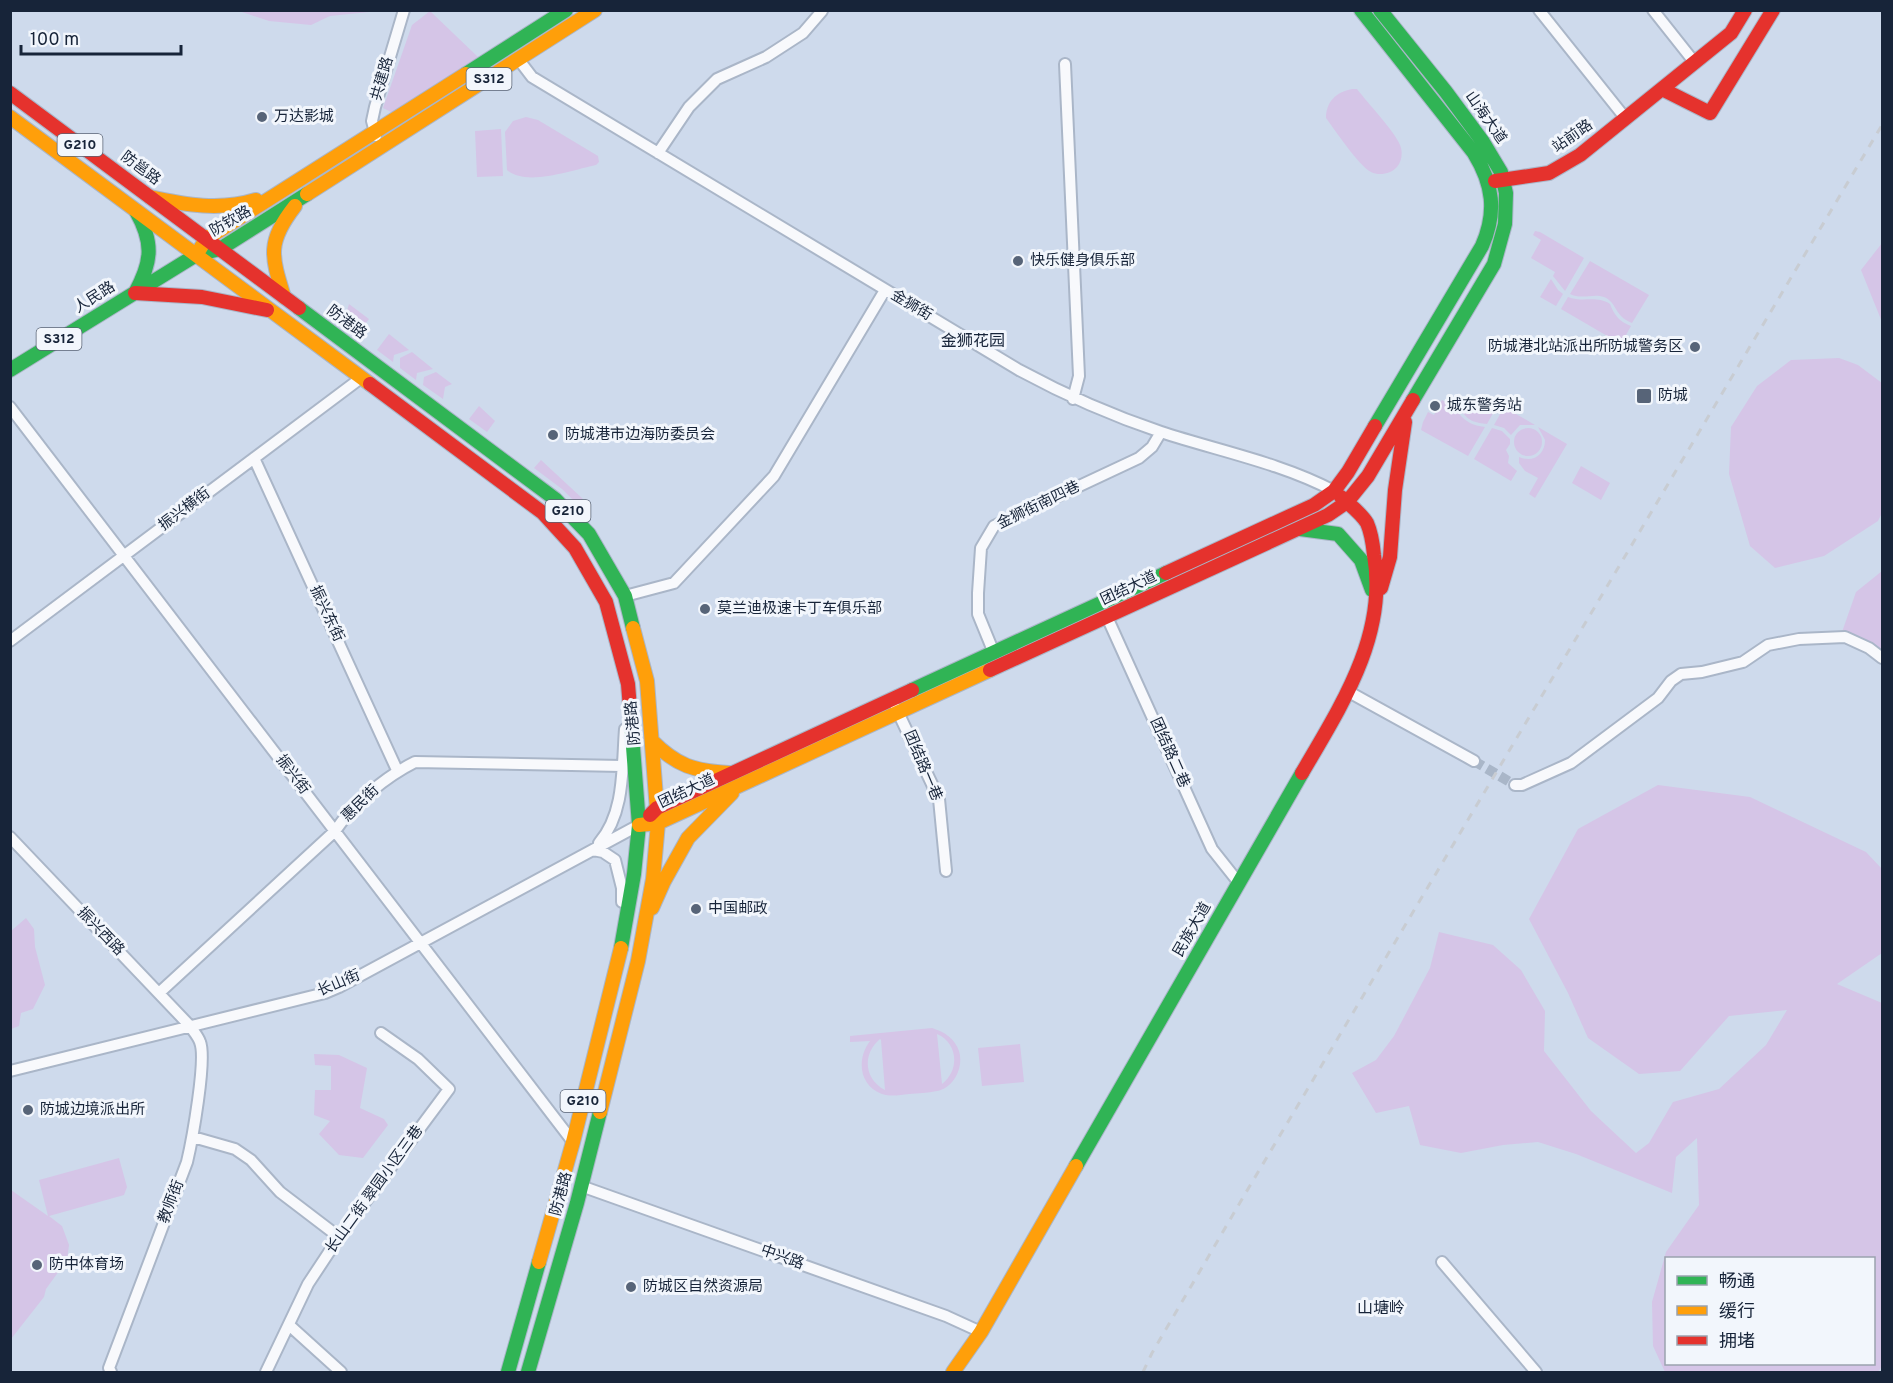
<svg xmlns="http://www.w3.org/2000/svg" width="1893" height="1383" viewBox="0 0 1893 1383" font-family="Overpass,'Noto Sans SC',sans-serif">
<style>
.green{fill:#d5c5e7;fill-rule:evenodd}
.lines{fill:none;stroke-linecap:round;stroke-linejoin:round}
.street-tunnel{stroke:#a9b6c8;stroke-width:10;stroke-dasharray:10 5;stroke-linecap:butt}
.street-casing{stroke:#aab6c8;stroke-width:14}
.fast-casing{stroke:#aab6c8;stroke-width:16}
.slow-casing{stroke:#aab6c8;stroke-width:16}
.jam-casing{stroke:#aab6c8;stroke-width:16}
.street{stroke:#f8f9fc;stroke-width:10}
.fast{stroke:#30b455;stroke-width:14}
.slow{stroke:#ff9f0a;stroke-width:14}
.jam{stroke:#e5322d;stroke-width:14}
.rail{stroke:#c8ccd2;stroke-width:3;stroke-dasharray:8 8;stroke-linecap:butt}
.poi-dot{fill:#576478;stroke:#f2f6fc;stroke-width:2}
.labels{text-anchor:middle;dominant-baseline:central;stroke-width:6;stroke-linejoin:round;paint-order:stroke}
.shield{fill:#f2f6fc;stroke:#596374;stroke-width:1.5}
.shield-label{font-size:14px;font-weight:bold;fill:#172439}
.street-label{font-size:15px;fill:#172439;stroke:#f2f6fc}
.poi-label{font-size:15px;fill:#172439;stroke:#f2f6fc;text-anchor:start}
.neighbourhood-label{font-size:16px;fill:#172439;stroke:#f2f6fc}
</style>
<rect width="100%" height="100%" fill="#cedaec"/>
<!-- green -->
<path class="green" d="M 239,11 L 379,11 L 330,16 L 311,25 L 269,21 Z
M 430,11 L 478,57 L 395,114 L 383,108 L 412,25 Z
M 1352,89 L 1357,89 C 1367,102 1395,132 1400,145 C 1403,152 1402,161 1397,167 C 1391,174 1379,176 1371,172 C 1359,166 1335,130 1326,118 C 1326,102 1336,92 1352,89 Z
M 526,117 L 538,120 L 598,156 L 599,162 L 596,165 C 572,170 526,187 507,170 L 505,132 L 513,121 Z
M 501,129 L 503,176 L 477,177 L 475,131 Z
M 1535,231 L 1540,232 L 1584,258 L 1565,291 L 1553,276 L 1555,272 L 1531,258 L 1541,240 L 1533,235 Z
M 1882,243 L 1882,322 L 1861,270 Z
M 1590,261 L 1649,295 L 1632,323 C 1614,316 1617,302 1604,297 C 1593,293 1582,300 1570,294 Z
M 1551,279 L 1558,290 L 1563,294 L 1556,306 L 1540,297 Z
M 1568,297 C 1583,303 1596,295 1610,304 C 1614,315 1620,322 1631,326 L 1621,344 L 1561,309 Z
M 349,304 L 369,319 L 356,335 L 340,323 L 348,319 L 346,314 Z
M 389,334 L 409,350 L 394,355 L 393,362 L 377,350 Z
M 412,352 L 433,369 L 417,373 L 416,380 L 400,368 L 400,358 Z
M 1839,358 L 1858,365 L 1882,383 L 1882,513 L 1878,521 L 1824,556 L 1775,568 L 1750,546 L 1729,474 L 1731,427 L 1757,386 L 1791,360 Z
M 436,372 L 452,384 L 445,387 L 443,399 L 423,385 L 424,377 Z
M 1457,395 L 1477,407 L 1484,396 L 1498,404 L 1487,424 C 1464,422 1468,415 1452,402 Z
M 1442,400 C 1463,412 1460,424 1485,427 L 1468,456 L 1421,430 L 1423,422 L 1428,412 L 1434,415 Z
M 479,406 L 495,421 L 487,432 L 469,419 Z
M 1504,407 L 1535,425 L 1520,425 L 1511,435 L 1504,428 L 1494,425 Z
M 1538,427 L 1567,444 L 1535,498 L 1529,494 L 1538,478 L 1525,471 L 1519,463 L 1519,457 C 1533,463 1545,455 1545,440 Z
M1514 442a14 14 0 1 1 28 0a14 14 0 1 1-28 0Z
M 1492,428 L 1502,431 L 1510,439 L 1510,444 L 1506,450 L 1509,456 L 1508,463 L 1517,471 L 1511,481 L 1474,459 Z
M 541,460 L 583,499 L 578,505 L 562,489 L 534,468 Z
M 1581,466 L 1610,483 L 1601,500 L 1572,483 Z
M 1882,571 L 1882,650 L 1842,632 L 1856,592 Z
M 1658,785 L 1750,797 L 1866,852 L 1882,869 L 1882,953 L 1837,984 L 1882,1003 L 1882,1366 L 1878,1372 L 1665,1372 L 1653,1346 L 1652,1302 L 1666,1252 L 1699,1205 L 1697,1138 L 1676,1157 L 1672,1193 L 1576,1154 L 1538,1142 L 1503,1145 L 1461,1153 L 1420,1145 L 1409,1106 L 1376,1113 L 1352,1073 L 1376,1060 L 1394,1036 L 1430,968 L 1439,932 L 1493,945 L 1521,970 L 1545,1011 L 1544,1051 L 1591,1111 L 1636,1153 L 1649,1143 L 1673,1102 L 1719,1089 L 1766,1045 L 1787,1010 L 1729,1016 L 1680,1071 L 1639,1074 L 1588,1038 L 1568,993 L 1529,919 L 1578,829 ZM 1666,1258 L 1874,1258 L 1874,1364 L 1666,1364 Z
M 26,918 L 34,929 L 35,947 L 45,985 L 33,1009 L 21,1013 L 19,1026 L 11,1029 L 11,931 Z
M 932,1028 C 945,1032 955,1039 959,1051 C 964,1067 954,1088 937,1091 C 928,1093 918,1093 909,1094 C 900,1095 891,1097 882,1094 C 858,1085 857,1058 870,1041 L 850,1042 L 850,1036 ZM 937,1034 C 958,1043 960,1070 942,1084 ZM 880,1039 L 881,1040 L 885,1090 C 864,1079 862,1054 880,1039 Z
M 1020,1044 L 1024,1082 L 982,1086 L 978,1048 Z
M 314,1054 L 339,1055 L 367,1068 L 360,1108 L 384,1119 L 388,1125 L 363,1158 L 339,1155 L 319,1134 L 330,1121 L 314,1115 L 315,1090 L 331,1090 L 331,1066 L 315,1065 Z
M 119,1158 L 127,1187 L 124,1195 L 49,1216 L 62,1226 L 69,1245 L 67,1260 L 46,1289 L 44,1297 L 11,1339 L 11,1190 L 48,1216 L 39,1180 Z"/>
<g class="lines">
<!-- street-tunnel -->
<path class="street-tunnel" d="M 1474,761 L 1515,785"/>
<!-- street casing -->
<g class="street-casing">
<path id="street" d="M 1539,10 L 1626,119
M 1653,10 L 1695,63
M 519,60 L 532,77 L 1019,370 C 1067,396 1110,415 1161,432 C 1219,451 1281,463 1334,491
M 1065,64 L 1079,376 L 1073,399
M 376,136 L 372,121 L 375,107 L 404,10
M 658,153 L 689,107 L 717,79 L 766,57 L 803,33 L 822,11
M 10,407 L 573,1142
M 254,458 L 397,770
M 625,596 L 674,583 L 774,476 L 885,290
M 1107,617 L 1212,849 L 1239,883
M 10,641 L 361,378
M 994,653 L 978,614 L 978,593 L 981,548 L 994,526 L 1139,458 L 1152,447 L 1161,432
M 1349,692 L 1474,761
M 896,708 L 939,799 L 946,871
M 1515,785 L 1522,785 L 1571,763 L 1658,698 L 1671,681 L 1681,674 L 1702,672 L 1743,662 L 1768,645 L 1799,639 L 1845,637 L 1869,648 L 1882,658
M 10,837 L 190,1026 C 193,1031 198,1036 200,1042 C 207,1059 192,1141 187,1162 L 109,1368 L 111,1372
M 599,843 C 625,813 622,768 625,729
M 593,850 L 603,852 L 615,860 L 622,888 L 622,902
M 159,993 L 335,831 C 354,803 385,777 415,762 L 622,766
M 10,1071 L 325,993 L 339,987 L 639,825
M 193,1137 L 235,1149 L 251,1160 L 280,1192 L 339,1237
M 581,1186 L 946,1316 L 981,1332
M 1442,1262 L 1536,1372
M 289,1325 L 341,1372
M 266,1372 L 308,1284 L 339,1237 L 449,1089 L 418,1059 L 381,1033"/>
</g>
<!-- fast casing -->
<g class="fast-casing">
<path id="fast" d="M 1361,10 L 1474,153 C 1493,184 1497,212 1482,246 L 1375,426
M 1380,10 L 1446,92 L 1483,142 L 1501,172 L 1506,193 L 1505,224 L 1494,264 L 1413,400
M 466,74 L 566,10
M 135,293 C 152,262 154,243 136,211
M 299,308 L 555,499 L 589,534 L 625,596 L 633,628
M 10,370 L 196,255 L 220,249 L 307,194
M 1300,529 L 1338,534 L 1361,560 L 1372,590
M 912,690 L 1166,573
M 621,948 L 634,874 L 639,825 L 630,708
M 1076,1166 L 1302,773
M 508,1372 L 539,1262
M 528,1372 L 577,1203 L 600,1112"/>
</g>
<!-- slow casing -->
<g class="slow-casing">
<path id="slow" d="M 10,117 L 370,384
M 307,194 L 595,10
M 150,197 C 186,205 220,211 256,200
M 200,249 L 206,239 L 466,74
M 284,297 C 271,255 267,242 295,206
M 652,741 C 677,766 694,771 729,773
M 639,825 L 658,823 L 990,670
M 652,908 L 664,881 L 688,838 L 732,793
M 600,1112 L 638,961 L 653,879 L 658,823 L 647,681 L 633,628
M 539,1262 L 573,1142 L 621,948
M 953,1372 L 981,1332 L 1076,1166"/>
</g>
<!-- jam casing -->
<g class="jam-casing">
<path id="jam" d="M 1662,89 L 1710,113 L 1773,10
M 10,93 L 299,308
M 1495,181 L 1549,173 L 1580,155 L 1731,33 L 1745,10
M 135,293 L 202,297 L 267,310
M 370,384 L 543,513 L 575,548 L 606,602 L 628,684 L 630,708
M 1166,573 L 1314,505 L 1334,491 L 1348,472 L 1375,426
M 1381,588 L 1390,557 L 1395,490 L 1405,422
M 990,670 L 1328,515 L 1347,502 L 1368,476 L 1413,400
M 1302,773 C 1341,706 1388,635 1374,555 C 1373,545 1371,532 1367,523 C 1361,513 1350,505 1341,497
M 650,815 L 657,808 L 912,690"/>
</g>
<!-- street -->
<use href="#street" class="street"/>
<!-- fast -->
<use href="#fast" class="fast"/>
<!-- slow -->
<use href="#slow" class="slow"/>
<!-- jam -->
<use href="#jam" class="jam"/>
<!-- rail -->
<path class="rail" d="M 1143,1372 L 1152,1353 L 1245,1194 L 1882,125"/>
</g>
<!-- markers -->
<g class="poi-dot">
<circle cx="262" cy="117" r="6"/>
<circle cx="1018" cy="261" r="6"/>
<circle cx="1695" cy="347" r="6"/>
<rect x="1636" y="388" width="16" height="16" rx="3"/>
<circle cx="1435" cy="406" r="6"/>
<circle cx="553" cy="435" r="6"/>
<circle cx="705" cy="609" r="6"/>
<circle cx="696" cy="909" r="6"/>
<circle cx="28" cy="1110" r="6"/>
<circle cx="37" cy="1265" r="6"/>
<circle cx="631" cy="1287" r="6"/>
</g>
<g class="labels">
<!-- shield labels -->
<g class="shield">
<rect x="466.5" y="68" width="45" height="22" rx="4.5"/>
<rect x="57.5" y="134" width="45" height="22" rx="4.5"/>
<rect x="36.5" y="328" width="45" height="22" rx="4.5"/>
<rect x="545.5" y="500" width="45" height="22" rx="4.5"/>
<rect x="560.5" y="1090" width="45" height="22" rx="4.5"/>
</g>
<g class="shield-label">
<text x="489" y="79">S312</text>
<text x="80" y="145">G210</text>
<text x="59" y="339">S312</text>
<text x="568" y="511">G210</text>
<text x="583" y="1101">G210</text>
</g>
<!-- street labels -->
<g class="street-label">
<text transform="translate(383 79) rotate(-74)">共建路</text>
<text transform="translate(1485 118) rotate(55)">山海大道</text>
<text transform="translate(1573 137) rotate(-35)">站前路</text>
<text transform="translate(140 169) rotate(37)">防邕路</text>
<text transform="translate(231 222) rotate(-30)">防钦路</text>
<text transform="translate(95 298) rotate(-32)">人民路</text>
<text transform="translate(911 306) rotate(31)">金狮街</text>
<text transform="translate(346 323) rotate(37)">防港路</text>
<text transform="translate(1039 506) rotate(-26)">金狮街南四巷</text>
<text transform="translate(185 510) rotate(-37)">振兴横街</text>
<text transform="translate(1129 589) rotate(-25)">团结大道</text>
<text transform="translate(326 614) rotate(65)">振兴东街</text>
<text transform="translate(634 723) rotate(-95)">防港路</text>
<text transform="translate(1169 753) rotate(66)">团结路二巷</text>
<text transform="translate(922 766) rotate(67)">团结路一巷</text>
<text transform="translate(292 775) rotate(53)">振兴街</text>
<text transform="translate(687 792) rotate(-25)">团结大道</text>
<text transform="translate(361 804) rotate(-44)">惠民街</text>
<text transform="translate(1193 930) rotate(-60)">民族大道</text>
<text transform="translate(100 932) rotate(46)">振兴西路</text>
<text transform="translate(339 984) rotate(-23)">长山街</text>
<text transform="translate(375 1190) rotate(-54)">长山二街 翠园小区三巷</text>
<text transform="translate(562 1194) rotate(-75)">防港路</text>
<text transform="translate(172 1202) rotate(-69)">教师街</text>
<text transform="translate(782 1258) rotate(20)">中兴路</text>
</g>
<!-- poi labels -->
<g class="poi-label">
<text x="274" y="117">万达影城</text>
<text x="1030" y="261">快乐健身俱乐部</text>
<text x="1683" y="347" text-anchor="end">防城港北站派出所防城警务区</text>
<text x="1658" y="396">防城</text>
<text x="1447" y="406">城东警务站</text>
<text x="565" y="435">防城港市边海防委员会</text>
<text x="717" y="609">莫兰迪极速卡丁车俱乐部</text>
<text x="708" y="909">中国邮政</text>
<text x="40" y="1110">防城边境派出所</text>
<text x="49" y="1265">防中体育场</text>
<text x="643" y="1287">防城区自然资源局</text>
</g>
<!-- neighbourhood labels -->
<g class="neighbourhood-label">
<text x="973" y="342">金狮花园</text>
<text x="1381" y="1309">山塘岭</text>
</g>
</g>
<!-- border -->
<rect width="1893" height="1383" fill="none" stroke="#172439" stroke-width="24"/>
<!-- legend -->
<rect x="1665" y="1257" width="210" height="108" fill="#f2f6fc" stroke="#9aa2ae" stroke-width="1.5"/>
<rect x="1677" y="1276" width="30" height="9" fill="#30b455" stroke="#9aa2ae" stroke-width="1.5"/>
<text x="1719" y="1287" font-size="18" fill="#172439">畅通</text>
<rect x="1677" y="1306" width="30" height="9" fill="#ff9f0a" stroke="#9aa2ae" stroke-width="1.5"/>
<text x="1719" y="1317" font-size="18" fill="#172439">缓行</text>
<rect x="1677" y="1336" width="30" height="9" fill="#e5322d" stroke="#9aa2ae" stroke-width="1.5"/>
<text x="1719" y="1347" font-size="18" fill="#172439">拥堵</text>
<!-- scale -->
<path d="M21 45v9h160v-9" fill="none" stroke="#172439" stroke-width="3"/>
<text x="30" y="45" font-size="18" fill="#172439" stroke="#f2f6fc" stroke-width="4.5" paint-order="stroke">100 m</text>
</svg>
